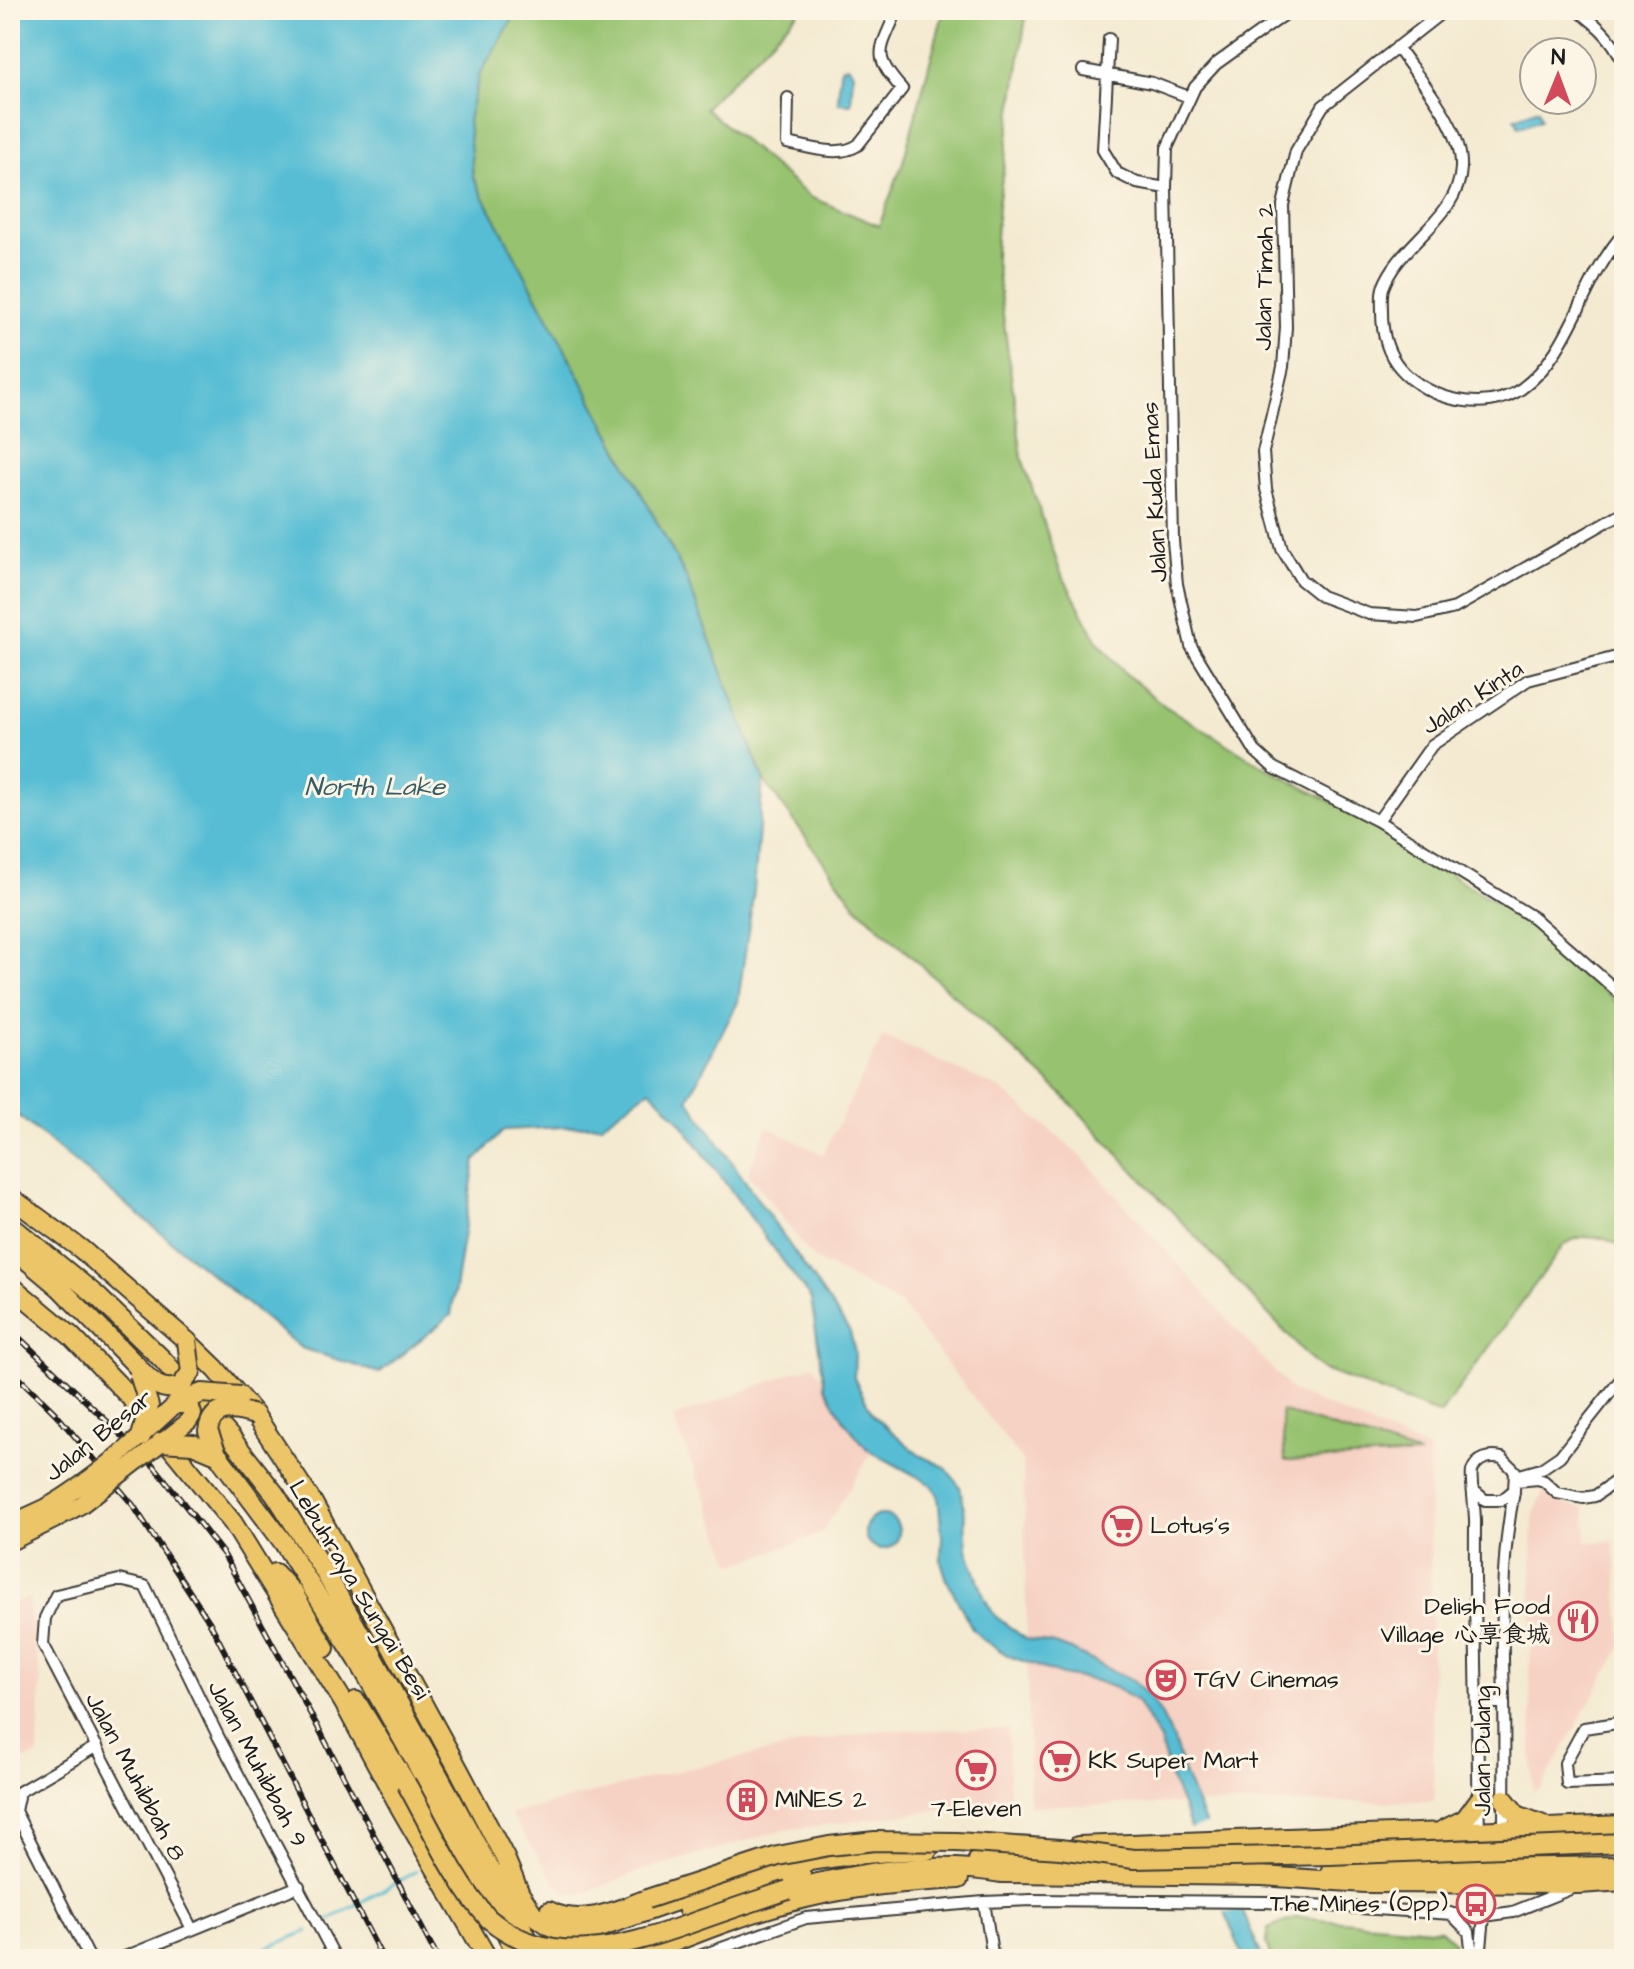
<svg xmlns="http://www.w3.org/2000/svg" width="1634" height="1969" viewBox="0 0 1634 1969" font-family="'Architects Daughter','LXGW WenKai TC',sans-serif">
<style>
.built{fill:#f6d2c4}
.green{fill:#97c270;stroke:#5a6f46;stroke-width:2}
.water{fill:#57bdd4;stroke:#3a6c78;stroke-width:2}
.pier{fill:#f4ead1}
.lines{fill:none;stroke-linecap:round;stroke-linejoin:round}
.stream{stroke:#57bdd4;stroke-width:3}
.street-casing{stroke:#3c3b37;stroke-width:14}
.primary-casing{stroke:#3c3b37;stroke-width:20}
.highway-casing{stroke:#3c3b37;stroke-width:22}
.street{stroke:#fff;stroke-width:10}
.primary{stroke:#edc569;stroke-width:16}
.highway{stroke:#edc569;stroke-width:18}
.rail-casing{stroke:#1c1c1c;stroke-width:6}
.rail{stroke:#fcf5e5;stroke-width:3;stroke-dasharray:9;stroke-linecap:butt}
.primary-bridge-casing{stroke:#3c3b37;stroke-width:20;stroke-linecap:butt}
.highway-bridge-casing{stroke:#3c3b37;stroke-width:22;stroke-linecap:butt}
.primary-bridge{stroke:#edc569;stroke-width:16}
.highway-bridge{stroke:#edc569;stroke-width:18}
.labels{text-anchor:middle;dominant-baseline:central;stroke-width:6;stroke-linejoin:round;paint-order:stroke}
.street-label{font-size:24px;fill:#1c1c1c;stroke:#fcf5e5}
.poi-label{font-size:24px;fill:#1c1c1c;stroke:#fcf5e5;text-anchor:start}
.water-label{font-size:26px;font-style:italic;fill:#345c66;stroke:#fcf5e5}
</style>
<rect width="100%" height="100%" fill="#fcf5e5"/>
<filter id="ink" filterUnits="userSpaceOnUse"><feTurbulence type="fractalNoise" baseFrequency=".0125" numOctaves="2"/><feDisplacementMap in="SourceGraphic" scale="16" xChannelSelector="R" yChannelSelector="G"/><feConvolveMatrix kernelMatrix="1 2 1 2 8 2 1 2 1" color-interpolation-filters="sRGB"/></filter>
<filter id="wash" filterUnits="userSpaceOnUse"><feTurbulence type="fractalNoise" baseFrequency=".006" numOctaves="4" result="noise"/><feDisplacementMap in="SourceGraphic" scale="32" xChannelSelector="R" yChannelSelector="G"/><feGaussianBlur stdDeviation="1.8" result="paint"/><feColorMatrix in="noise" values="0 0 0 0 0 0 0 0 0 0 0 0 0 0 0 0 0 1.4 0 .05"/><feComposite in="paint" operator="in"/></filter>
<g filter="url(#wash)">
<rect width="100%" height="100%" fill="#f4ead1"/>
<!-- built -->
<path class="built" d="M 883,1036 L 1001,1089 L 1080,1155 L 1292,1391 L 1429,1450 L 1434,1801 L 1030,1806 L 1023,1461 L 900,1304 L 813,1258 L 748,1173 L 767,1127 L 823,1154 Z
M 813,1365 L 872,1452 L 821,1534 L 733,1565 L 673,1418 Z
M 1543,1491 L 1563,1504 L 1585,1508 L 1587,1542 L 1614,1541 L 1622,1645 L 1541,1788 L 1533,1792 L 1530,1671 L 1533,1517 Z
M 29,1598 L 33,1640 L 41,1675 L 38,1755 L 10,1766 L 10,1604 Z
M 1008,1729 L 1010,1813 L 940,1810 L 785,1830 L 643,1870 L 584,1893 L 567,1894 L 559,1887 L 510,1814 L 678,1771 L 822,1740 L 883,1730 Z"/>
<!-- green -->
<path class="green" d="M 518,10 L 801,10 L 705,108 L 810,197 L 879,226 L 903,162 L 944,10 L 1027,10 L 998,205 L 995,255 L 1022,458 L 1060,571 L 1098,642 L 1127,675 L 1165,706 L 1268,769 L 1350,811 L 1538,929 L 1624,1009 L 1624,1248 C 1604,1236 1584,1231 1564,1245 L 1440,1414 L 1324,1370 L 1313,1362 L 1064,1096 L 856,906 L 763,779 L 685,575 L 473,177 L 468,120 L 479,76 Z
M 1281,1411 L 1420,1455 L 1285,1461 Z
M 1297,1917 L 1441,1930 L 1453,1941 L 1455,1959 L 1271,1959 L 1266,1942 L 1268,1929 Z"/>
<!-- water -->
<path class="water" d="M 10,10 L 518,10 L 479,76 L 468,120 L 473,177 L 685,575 L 763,779 L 754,890 L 738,1002 L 688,1099 L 850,1332 L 855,1352 L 854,1378 L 873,1415 L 919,1455 L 945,1467 L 960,1487 L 964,1506 L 967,1549 L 985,1599 L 995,1616 L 1026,1639 L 1055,1644 L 1071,1650 L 1135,1682 L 1150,1697 L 1162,1716 L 1174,1740 L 1183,1771 L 1263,1959 L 1244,1959 L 1170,1776 L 1160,1741 L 1137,1701 L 1115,1688 L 1096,1681 L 1062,1675 L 1009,1656 L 982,1639 L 972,1628 L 947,1580 L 941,1561 L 942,1537 L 938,1495 L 931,1485 L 920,1478 L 868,1450 L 845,1422 L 825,1387 L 811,1299 L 678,1119 L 650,1089 L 601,1125 L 504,1130 L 475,1161 L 451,1315 L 379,1373 L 301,1348 L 10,1109 Z
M 849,66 L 853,73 L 851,104 L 838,103 L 840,71 L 842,67 Z
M 1538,109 L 1541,119 L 1519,127 L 1515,118 Z
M865 1532a17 17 0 1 1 34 0a17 17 0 1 1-34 0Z"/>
<!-- pier -->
<path class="pier" d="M 1210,1824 L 1248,1910 L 1221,1912 L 1187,1830 Z"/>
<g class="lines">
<!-- stream -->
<path class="stream" d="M 327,1921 L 417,1871
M 240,1959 L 308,1931"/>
</g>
</g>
<g filter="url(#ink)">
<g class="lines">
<!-- street casing -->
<g class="street-casing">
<path id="street" d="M 1291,10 L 1216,64 L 1195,87 L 1167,148 L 1166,188 L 1173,541 L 1177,584 L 1191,646 L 1255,751 L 1274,768 L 1378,821 L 1534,918 L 1624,997
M 1445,10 L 1323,106 L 1296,151 L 1283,205 L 1286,327 L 1283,367 L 1263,452 L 1266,489 L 1282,549 L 1301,580 L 1321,596 L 1369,614 L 1417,617 L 1455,608 L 1624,512
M 1577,10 C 1597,24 1617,43 1624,66
M 1109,39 L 1103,150 L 1117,173 L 1137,183 L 1166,188
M 1397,47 C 1420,81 1463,126 1461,168 C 1459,218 1399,243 1383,288 C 1381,295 1382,304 1382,312 C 1382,332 1387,353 1400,368 C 1428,400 1485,414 1521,389 C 1571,354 1583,278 1624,233
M 1083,70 L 1152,83 L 1189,97
M 788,98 L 787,143 C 809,147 839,158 858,145 L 902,89 C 870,53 881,51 897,10
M 1378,821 L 1432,745 L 1528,680 L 1624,655
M 1516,1476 L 1541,1469 L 1560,1456 L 1624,1375
M 1619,1477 L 1624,1557
M 1516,1481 L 1538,1479 L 1544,1481 L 1557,1493 L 1583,1498 L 1595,1496 L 1624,1475
M 1473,1490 L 1485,1500 L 1502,1500 L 1514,1490 L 1515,1471 L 1502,1458 C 1490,1455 1477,1458 1472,1471 C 1470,1478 1476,1514 1475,1526 C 1474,1640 1479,1754 1479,1868
M 1478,1703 L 1504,1703
M 1624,1722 L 1584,1728 L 1565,1763 L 1567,1784 L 1624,1782
M 1504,1831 C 1504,1787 1505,1744 1504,1701 C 1502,1630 1500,1561 1514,1492
M 984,1902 L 993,1959
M 1450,1913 L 1469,1932 L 1472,1954 L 1475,1959
M 192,1929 L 43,1644 L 45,1618 L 56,1595 L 119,1580 L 145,1586 L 218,1736 L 336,1959
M 90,1959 L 15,1811 L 19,1792 L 97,1746
M 120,1959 L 299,1886
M 691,1959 L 806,1918 L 984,1902 L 1032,1900 L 1267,1902 L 1484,1916 L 1513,1912 L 1570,1889
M 1480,1959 L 1484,1916"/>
</g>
<!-- primary casing -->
<g class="primary-casing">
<path id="primary" d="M 10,1524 L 47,1507
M 10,1542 L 54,1520"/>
</g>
<!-- highway casing -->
<g class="highway-casing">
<path id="highway" d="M 10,1197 L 81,1249 L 187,1341 L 216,1369 L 255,1415 L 313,1503 L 460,1772 L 505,1858 L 520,1894 L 534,1915 L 550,1926 L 561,1930 L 593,1930 L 762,1871 C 817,1857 871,1852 928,1850
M 10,1225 L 97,1296 L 163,1360 L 231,1438 L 275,1494 L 324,1571 L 373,1656 L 539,1959
M 10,1246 L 59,1287 L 135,1364
M 10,1285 L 71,1336 L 130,1397 L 233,1523 L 344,1703 L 401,1809 L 488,1959
M 217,1454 L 283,1542 L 358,1660 L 459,1839 L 519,1959
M 275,1573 L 294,1594 L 325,1648
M 356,1701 L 406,1783
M 1504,1799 L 1517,1815 L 1543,1825
M 1443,1830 L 1465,1819 L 1479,1800
M 1078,1846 L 1624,1825
M 978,1860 L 1108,1861
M 1331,1870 L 1624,1866
M 788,1890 C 857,1873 930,1860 1001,1873 L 1262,1876 L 1365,1883 L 1579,1884 L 1624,1881
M 688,1910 L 801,1875
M 549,1911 C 581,1928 617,1910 647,1899
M 632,1959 C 689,1936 747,1912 806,1898 C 856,1886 908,1882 959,1879"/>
</g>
<!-- street -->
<use href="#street" class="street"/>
<!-- primary -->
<use href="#primary" class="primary"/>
<!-- highway -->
<use href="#highway" class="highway"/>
<!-- rail casing -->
<g class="rail-casing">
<path id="rail" d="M 10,1329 L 155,1467 L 224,1555 L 321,1733 L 438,1959
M 10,1369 L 55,1413 L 133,1505 L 210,1623 L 383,1959"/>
</g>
<!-- rail -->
<use href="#rail" class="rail"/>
<!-- primary-bridge casing -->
<g class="primary-bridge-casing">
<path id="primary-bridge" d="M 47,1507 C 94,1480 135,1442 175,1405 L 190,1405 L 193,1414 L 189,1421 L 81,1505 L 54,1520"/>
</g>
<!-- highway-bridge casing -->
<g class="highway-bridge-casing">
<path id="highway-bridge" d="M 135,1364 C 149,1379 159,1394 181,1386 L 191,1372 L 187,1341
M 139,1374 L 149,1406 L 141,1437
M 175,1405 L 202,1393 L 240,1396
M 161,1442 L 193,1444 L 217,1454
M 217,1454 L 208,1431 C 212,1404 235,1409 255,1415
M 406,1783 C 430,1825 456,1885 489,1919 C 549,1969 621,1948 689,1924 C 722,1912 755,1901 788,1890
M 647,1899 L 778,1856 L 829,1846 L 875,1841 L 957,1842 L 1060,1849 L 1134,1859 L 1330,1855 L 1624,1843"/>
</g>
<!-- primary-bridge -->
<use href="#primary-bridge" class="primary-bridge"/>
<!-- highway-bridge -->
<use href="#highway-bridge" class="highway-bridge"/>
</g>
</g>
<!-- icons -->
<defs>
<g id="supermarket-ring" transform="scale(2)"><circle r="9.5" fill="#fcf5e5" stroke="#d1495b" stroke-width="1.5"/><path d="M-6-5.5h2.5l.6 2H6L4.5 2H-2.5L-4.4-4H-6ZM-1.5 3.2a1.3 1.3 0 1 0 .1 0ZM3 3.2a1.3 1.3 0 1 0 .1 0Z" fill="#d1495b"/></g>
<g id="restaurant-ring" transform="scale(2)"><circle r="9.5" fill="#fcf5e5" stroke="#d1495b" stroke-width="1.5"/><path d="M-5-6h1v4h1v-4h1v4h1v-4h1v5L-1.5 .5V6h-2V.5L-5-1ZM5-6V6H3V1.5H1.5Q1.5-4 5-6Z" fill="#d1495b"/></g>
<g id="theatre-ring" transform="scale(2)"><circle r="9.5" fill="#fcf5e5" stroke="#d1495b" stroke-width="1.5"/><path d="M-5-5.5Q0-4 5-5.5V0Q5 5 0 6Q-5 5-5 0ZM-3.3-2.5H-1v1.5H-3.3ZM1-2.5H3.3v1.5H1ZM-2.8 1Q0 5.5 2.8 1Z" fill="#d1495b"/></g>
<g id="building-ring" transform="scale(2)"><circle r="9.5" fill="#fcf5e5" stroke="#d1495b" stroke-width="1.5"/><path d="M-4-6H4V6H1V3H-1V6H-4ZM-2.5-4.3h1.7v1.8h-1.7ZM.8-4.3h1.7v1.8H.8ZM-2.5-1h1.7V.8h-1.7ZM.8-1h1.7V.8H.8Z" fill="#d1495b"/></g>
<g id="bus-ring" transform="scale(2)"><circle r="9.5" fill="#fcf5e5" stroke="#d1495b" stroke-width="1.5"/><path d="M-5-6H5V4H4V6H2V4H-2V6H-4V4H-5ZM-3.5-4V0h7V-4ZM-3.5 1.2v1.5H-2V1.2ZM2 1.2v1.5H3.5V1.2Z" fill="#d1495b"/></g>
</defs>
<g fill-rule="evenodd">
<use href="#supermarket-ring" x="1122" y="1526"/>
<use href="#restaurant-ring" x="1578" y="1621"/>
<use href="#theatre-ring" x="1166" y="1680"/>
<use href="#supermarket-ring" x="1060" y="1761"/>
<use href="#supermarket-ring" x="976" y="1770"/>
<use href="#building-ring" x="747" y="1800"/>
<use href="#bus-ring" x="1476" y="1904"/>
</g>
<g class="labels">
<!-- street labels -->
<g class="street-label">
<text transform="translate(1265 277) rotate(-89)">Jalan Timah 2</text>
<text transform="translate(1155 492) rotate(-93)">Jalan Kuda Emas</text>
<text transform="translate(1473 698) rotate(-33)">Jalan Kinta</text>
<text transform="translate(99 1436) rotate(-39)">Jalan Besar</text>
<text transform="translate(359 1590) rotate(59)">Lebuhraya Sungai Besi</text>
<text transform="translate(1483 1751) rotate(-90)">Jalan Dulang</text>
<text transform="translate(257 1764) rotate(62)">Jalan Muhibbah 9</text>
<text transform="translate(135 1777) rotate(62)">Jalan Muhibbah 8</text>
</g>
<!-- poi labels -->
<g class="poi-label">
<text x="1150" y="1526">Lotus's</text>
<text x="1550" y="1607" text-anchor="end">Delish Food<tspan x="1550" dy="28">Village 心享食城</tspan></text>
<text x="1194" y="1680">TGV Cinemas</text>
<text x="1088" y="1761">KK Super Mart</text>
<text x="775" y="1800">MINES 2</text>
<text x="976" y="1809" text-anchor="middle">7-Eleven</text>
<text x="1448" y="1904" text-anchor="end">The Mines (Opp)</text>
</g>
<!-- water labels -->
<g class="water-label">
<text x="375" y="787">North Lake</text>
</g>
</g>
<!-- margin -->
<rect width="1634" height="1969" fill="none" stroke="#fcf5e5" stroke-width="40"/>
<!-- north arrow -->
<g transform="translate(1558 76) rotate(1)"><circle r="38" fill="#fcf5e5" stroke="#a29e95" stroke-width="2"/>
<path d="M0-6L14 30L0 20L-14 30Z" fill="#d1495b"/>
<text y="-12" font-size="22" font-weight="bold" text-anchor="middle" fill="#1c1c1c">N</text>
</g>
</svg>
